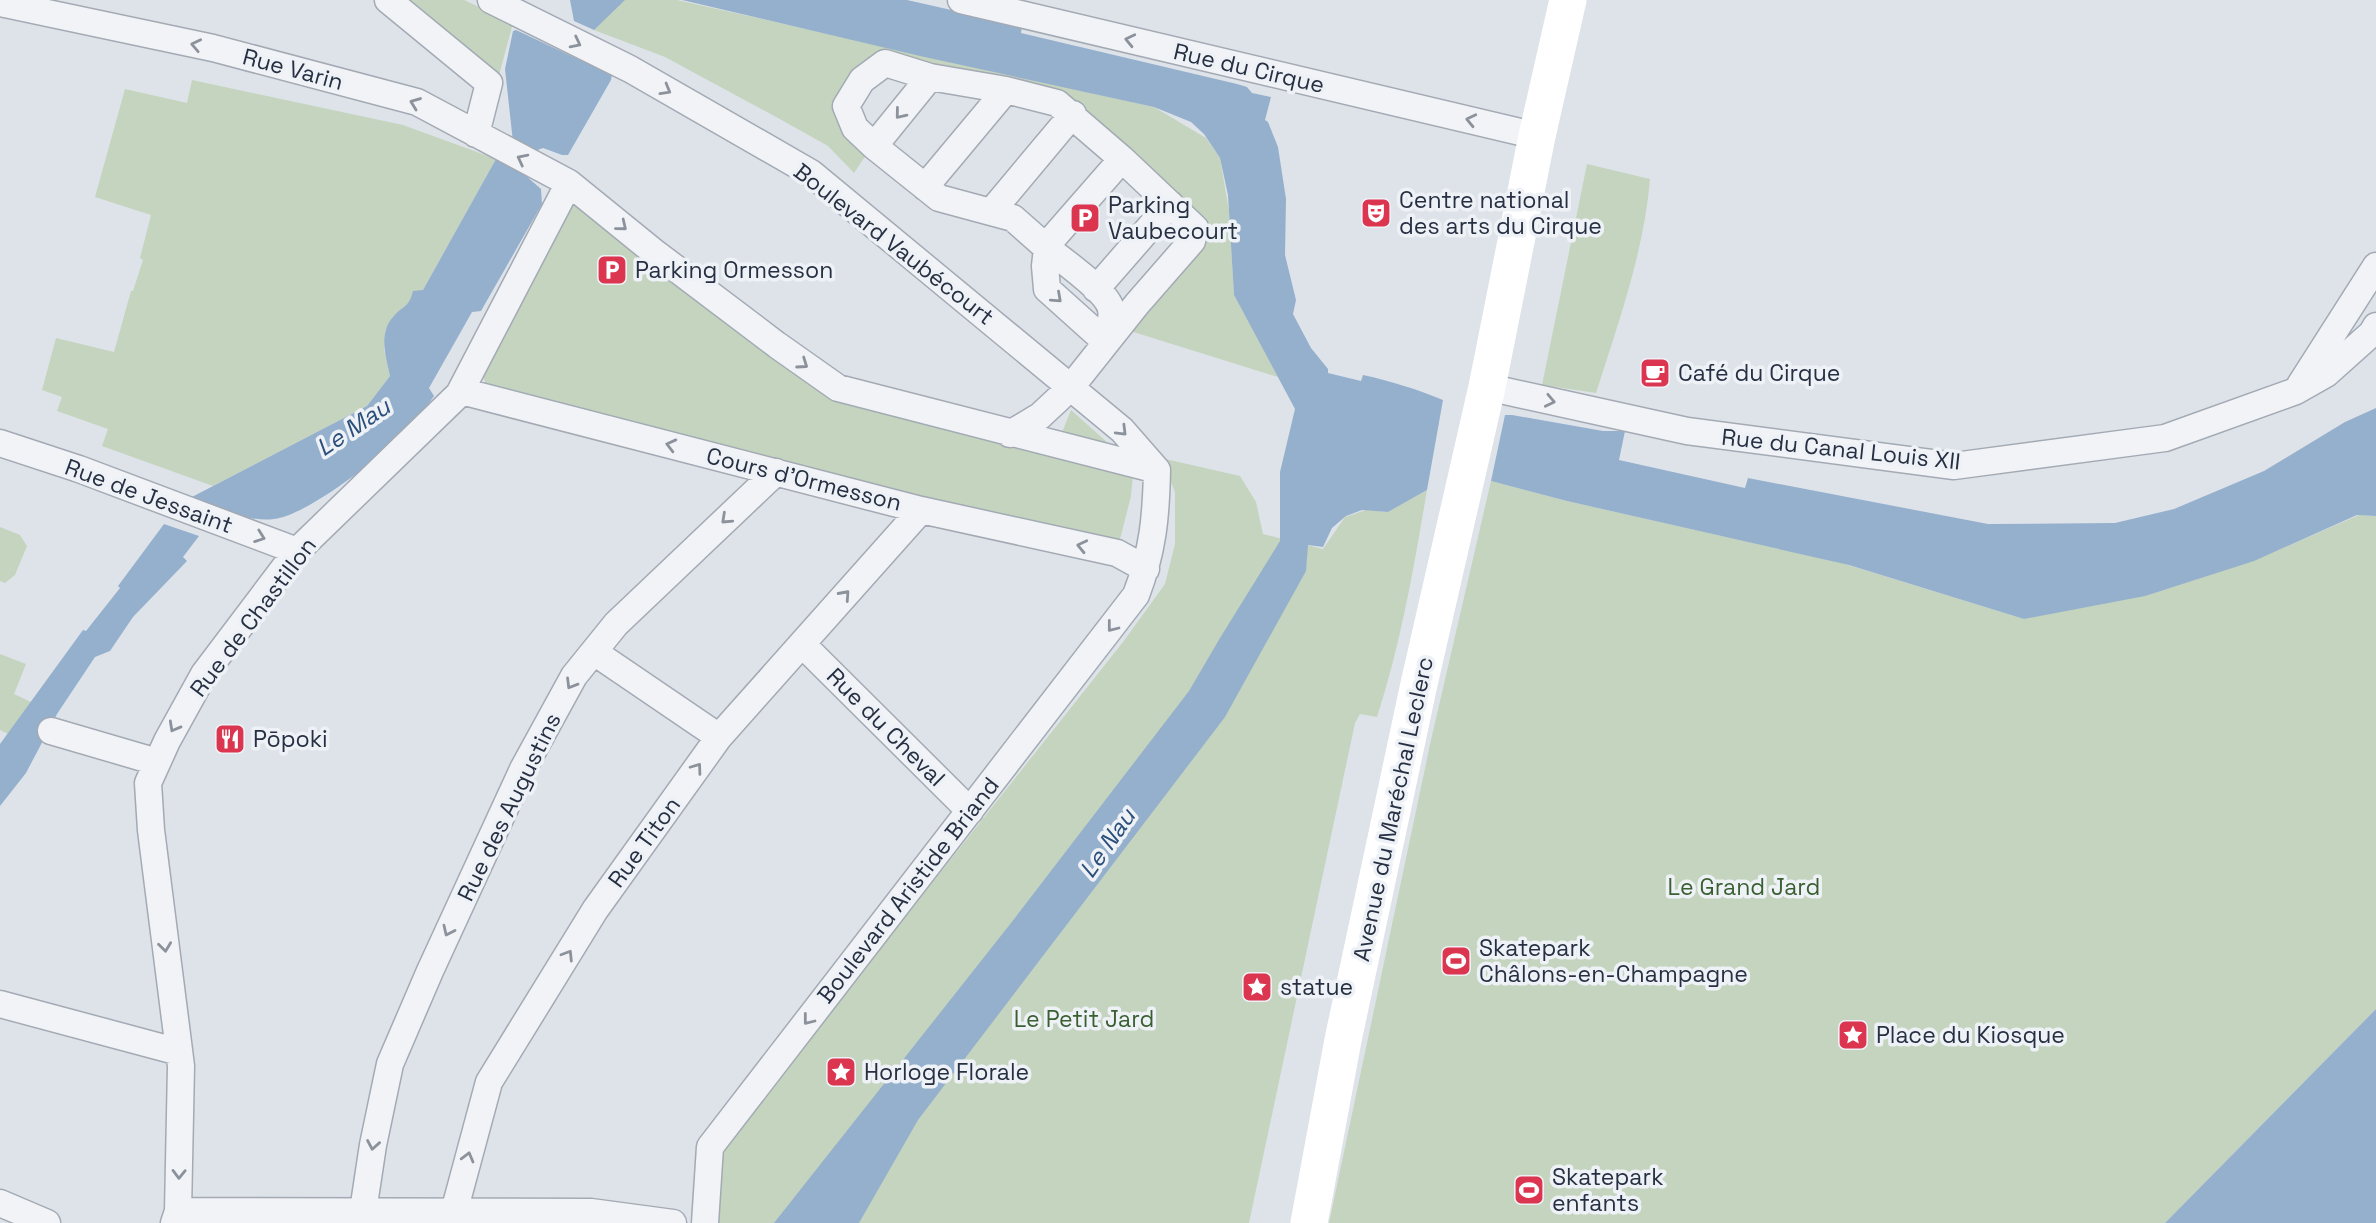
<svg xmlns="http://www.w3.org/2000/svg" width="2376" height="1223" viewBox="0 0 2376 1223" font-family="'Space Grotesk',sans-serif">
<style>
.green{fill:#c4d4be}
.water{fill:#95b0cd}
.lines{fill:none;stroke-linecap:round;stroke-linejoin:round}
.minor-casing{stroke:#a3aab4;stroke-width:29}
.minor{stroke:#f1f3f7;stroke-width:26}
.secondary{stroke:#fff;stroke-width:37}
.oneway{stroke:#8c929c}
.labels{text-anchor:middle;dominant-baseline:central;stroke-width:7;stroke-linejoin:round;paint-order:stroke}
.street-label{font-size:23px;fill:#263042;stroke:#eef2f7}
.poi-label{font-size:23px;fill:#263042;stroke:#eef2f7;text-anchor:start}
.park-label{font-size:23px;fill:#3a5f31;stroke:#eef2f7}
.water-label{font-size:24px;font-style:italic;fill:#2b4f7a;stroke:#eef2f7}
</style>
<rect width="100%" height="100%" fill="#dee3e9"/>
<!-- green -->
<path class="green" d="M 400,0 L 464,0 L 513,23 L 498,79 Z
M 622,0 L 677,0 L 1154,107 L 1206,138 L 1220,158 L 1229,211 L 1234,295 L 1278,377 L 1127,330 L 1209,233 L 1091,124 L 884,57 L 840,107 L 870,149 L 854,173 L 828,146 L 778,118 L 665,57 L 594,30 Z
M 192,80 L 403,125 L 496,159 L 423,290 L 393,317 L 385,331 L 384,350 L 390,376 L 367,406 L 213,486 L 102,446 L 108,429 L 57,411 L 62,397 L 42,390 L 56,338 L 114,352 L 131,291 L 133,291 L 143,260 L 140,258 L 151,215 L 95,197 L 125,89 L 187,103 Z
M 1587,164 L 1650,179 C 1644,252 1618,324 1596,393 L 1542,385 Z
M 575,197 L 838,388 L 1134,465 L 1131,496 L 1118,547 L 923,505 L 486,384 L 482,375 Z
M 1071,410 L 1108,443 L 1105,446 L 1061,435 Z
M 1161,458 L 1240,476 L 1256,502 L 1263,534 L 1323,549 L 1345,517 L 1366,510 L 1388,512 L 1427,490 C 1414,567 1401,643 1377,717 L 1360,714 L 1355,723 L 1249,1223 L 715,1223 L 718,1153 L 1123,642 L 1165,584 L 1175,544 L 1175,492 Z
M 1491,481 L 1567,501 L 1842,563 L 2024,619 L 2276,551 L 2359,515 L 2376,516 L 2376,1009 L 2165,1223 L 1329,1223 L 1431,740 Z
M 0,527 L 20,535 L 27,546 L 15,575 L 5,583 L 0,581 Z
M 0,654 L 26,664 L 14,694 L 31,702 L 8,734 L 0,730 Z"/>
<!-- water -->
<path class="water" d="M 570,0 L 625,0 L 594,30 L 574,21 Z
M 682,0 L 907,0 L 1022,26 L 1021,33 L 1237,84 L 1247,87 L 1252,93 L 1271,97 L 1265,120 L 1268,122 L 1278,147 L 1286,199 L 1285,255 L 1296,300 L 1293,314 L 1311,348 L 1328,369 L 1328,373 L 1361,381 L 1363,375 C 1391,381 1416,389 1443,400 L 1427,490 L 1388,512 L 1362,510 L 1346,516 L 1332,528 L 1323,547 L 1308,545 L 1306,571 L 1225,717 L 918,1120 L 859,1223 L 774,1223 L 1011,923 L 1189,691 L 1220,638 L 1280,541 L 1280,472 L 1295,409 L 1234,295 L 1228,195 L 1220,158 L 1204,134 L 1191,122 L 1154,107 L 920,56 Z
M 516,30 L 612,75 L 611,80 L 568,155 L 562,155 L 543,148 L 532,152 L 513,142 L 505,69 L 513,31 Z
M 505,158 L 523,167 L 525,175 L 541,189 L 542,204 L 481,311 L 472,312 L 429,388 L 434,396 C 427,406 420,418 412,427 C 386,453 309,515 274,519 C 249,523 213,506 190,498 L 367,406 L 390,376 C 386,357 378,334 393,317 C 403,305 409,308 413,291 L 423,290 L 496,159 Z
M 2376,408 L 2376,516 L 2357,515 L 2254,561 L 2145,596 L 2024,619 L 1849,565 L 1567,501 L 1491,481 L 1505,415 L 1512,415 L 1603,431 L 1625,431 L 1619,460 L 1745,488 L 1748,478 L 1988,524 L 2115,523 L 2174,509 L 2264,471 L 2345,422 Z
M 164,524 L 199,536 L 183,557 L 187,561 L 133,617 L 110,651 L 95,657 L 57,714 L 26,773 L 0,806 L 0,744 L 83,630 L 86,631 L 120,588 L 118,586 Z
M 2376,1009 L 2376,1223 L 2165,1223 Z"/>
<g class="lines">
<!-- minor casing -->
<g class="minor-casing">
<path id="minor" d="M 388,0 L 489,83 L 476,134
M 491,0 L 630,69 L 811,173 L 1122,430 L 1157,470 C 1156,517 1153,551 1136,595 L 710,1147 L 705,1223
M 961,0 L 1537,136
M 0,3 L 213,48 L 417,102 L 569,183 L 654,252 L 777,345 L 838,388 L 1157,470
M 874,146 L 855,128 L 846,106 L 862,80 L 885,63 L 930,77
M 925,187 L 1006,90
M 991,212 L 1073,114
M 1046,246 L 1122,159
M 1047,248 C 1063,261 1107,291 1111,309 C 1113,320 1109,331 1106,342
M 1096,289 L 1170,204
M 2300,385 L 2376,266
M 1487,387 L 1687,431 L 1954,466 L 2165,438 L 2296,391 L 2326,374 L 2372,333 L 2376,326
M 461,391 L 921,510 L 1117,553 L 1146,569
M 1010,434 L 1040,416 L 1071,387 L 1137,304 L 1192,241 L 1195,228 L 1122,159 L 1057,103 L 1006,90 L 930,77 L 874,146 L 939,198 L 1013,218 L 1047,248 L 1045,266 L 1047,289 L 1106,342
M 0,443 L 79,469 L 297,551
M 802,644 L 970,811
M 594,652 L 719,737
M 51,731 L 157,762
M 0,1004 L 179,1052
M 0,1203 L 47,1223
M 178,1211 L 591,1212 L 673,1223
M 363,1211 L 373,1145 L 390,1064 L 430,971 L 523,769 L 574,676 L 616,624 L 776,472
M 174,1223 L 178,1211 L 181,1066 L 151,830 L 148,783 L 167,741 L 204,674 L 297,551 L 459,394 L 569,183
M 451,1223 L 489,1082 L 595,910 L 719,737 L 921,510"/>
</g>
<!-- minor -->
<use href="#minor" class="minor"/>
<!-- secondary -->
<path class="secondary" d="M 1309,1223 L 1343,1040 L 1419,684 L 1487,387 L 1537,136 L 1568,0"/>
</g>
<!-- one-way arrows -->
<defs><path id="oneway-chevron" d="M-2-3.5L2.5 0L-2 3.5" fill="none" stroke-width="1.6" stroke-linecap="round" stroke-linejoin="round" transform="scale(1.75)"/></defs>
<g class="oneway">
<use href="#oneway-chevron" transform="translate(1130 40) rotate(-167)"/>
<use href="#oneway-chevron" transform="translate(576 43) rotate(27)"/>
<use href="#oneway-chevron" transform="translate(196 45) rotate(-168)"/>
<use href="#oneway-chevron" transform="translate(666 90) rotate(30)"/>
<use href="#oneway-chevron" transform="translate(415 103) rotate(-159)"/>
<use href="#oneway-chevron" transform="translate(900 114) rotate(129)"/>
<use href="#oneway-chevron" transform="translate(1471 120) rotate(-167)"/>
<use href="#oneway-chevron" transform="translate(522 159) rotate(-153)"/>
<use href="#oneway-chevron" transform="translate(622 226) rotate(39)"/>
<use href="#oneway-chevron" transform="translate(1057 298) rotate(42)"/>
<use href="#oneway-chevron" transform="translate(803 364) rotate(35)"/>
<use href="#oneway-chevron" transform="translate(1550 401) rotate(12)"/>
<use href="#oneway-chevron" transform="translate(1122 431) rotate(45)"/>
<use href="#oneway-chevron" transform="translate(671 445) rotate(-166)"/>
<use href="#oneway-chevron" transform="translate(726 519) rotate(137)"/>
<use href="#oneway-chevron" transform="translate(260 537) rotate(20)"/>
<use href="#oneway-chevron" transform="translate(1082 546) rotate(-167)"/>
<use href="#oneway-chevron" transform="translate(845 595) rotate(-48)"/>
<use href="#oneway-chevron" transform="translate(1112 627) rotate(128)"/>
<use href="#oneway-chevron" transform="translate(571 684) rotate(121)"/>
<use href="#oneway-chevron" transform="translate(174 727) rotate(119)"/>
<use href="#oneway-chevron" transform="translate(697 768) rotate(-54)"/>
<use href="#oneway-chevron" transform="translate(448 931) rotate(115)"/>
<use href="#oneway-chevron" transform="translate(165 947) rotate(83)"/>
<use href="#oneway-chevron" transform="translate(568 955) rotate(-58)"/>
<use href="#oneway-chevron" transform="translate(808 1020) rotate(128)"/>
<use href="#oneway-chevron" transform="translate(373 1145) rotate(100)"/>
<use href="#oneway-chevron" transform="translate(468 1157) rotate(-75)"/>
<use href="#oneway-chevron" transform="translate(179 1174) rotate(91)"/>
</g>
<!-- icons -->
<defs>
<g id="theatre-square" transform="scale(1.575)"><rect x="-9" y="-9" width="18" height="18" rx="4" fill="#dc354f" stroke="#eef2f7"/><path d="M-5-5.5Q0-4 5-5.5V0Q5 5 0 6Q-5 5-5 0ZM-3.3-2.5H-1v1.5H-3.3ZM1-2.5H3.3v1.5H1ZM-2.8 1Q0 5.5 2.8 1Z" fill="#fff"/></g>
<g id="parking-square" transform="scale(1.575)"><rect x="-9" y="-9" width="18" height="18" rx="4" fill="#dc354f" stroke="#eef2f7"/><path d="M-3.5-5.5H1a3.5 3.5 0 0 1 0 7H-1V5.5H-3.5ZM-1-3.4V-.6H.8a1.4 1.4 0 0 0 0-2.8Z" fill="#fff"/></g>
<g id="cafe-square" transform="scale(1.575)"><rect x="-9" y="-9" width="18" height="18" rx="4" fill="#dc354f" stroke="#eef2f7"/><path d="M-5.5-4.5H6V0H3Q3 3.5 0 3.5H-2.5Q-5.5 3.5-5.5 0ZM3-3.2v2h1.7v-2ZM-6 4.5H4V6H-6Z" fill="#fff"/></g>
<g id="restaurant-square" transform="scale(1.575)"><rect x="-9" y="-9" width="18" height="18" rx="4" fill="#dc354f" stroke="#eef2f7"/><path d="M-5-6h1v4h1v-4h1v4h1v-4h1v5L-1.5 .5V6h-2V.5L-5-1ZM5-6V6H3V1.5H1.5Q1.5-4 5-6Z" fill="#fff"/></g>
<g id="stadium-square" transform="scale(1.575)"><rect x="-9" y="-9" width="18" height="18" rx="4" fill="#dc354f" stroke="#eef2f7"/><path d="M0-5a6.5 5 0 1 0 0 10a6.5 5 0 1 0 0-10ZM-3.5-1.8h7v3.6h-7Z" fill="#fff"/></g>
<g id="sight-square" transform="scale(1.575)"><rect x="-9" y="-9" width="18" height="18" rx="4" fill="#dc354f" stroke="#eef2f7"/><path d="M0-6L1.8-2.2L6-1.7L2.9 1.2L3.7 5.4L0 3.3L-3.7 5.4L-2.9 1.2L-6-1.7L-1.8-2.2Z" fill="#fff"/></g>
</defs>
<g fill-rule="evenodd">
<use href="#theatre-square" x="1376" y="213"/>
<use href="#parking-square" x="1085" y="218"/>
<use href="#parking-square" x="612" y="270"/>
<use href="#cafe-square" x="1655" y="373"/>
<use href="#restaurant-square" x="230" y="739"/>
<use href="#stadium-square" x="1456" y="961"/>
<use href="#sight-square" x="1257" y="987"/>
<use href="#sight-square" x="1853" y="1035"/>
<use href="#sight-square" x="841" y="1072"/>
<use href="#stadium-square" x="1529" y="1190"/>
</g>
<g class="labels">
<!-- street labels -->
<g class="street-label">
<text transform="translate(1249 68) rotate(13)">Rue du Cirque</text>
<text transform="translate(293 69) rotate(15)">Rue Varin</text>
<text transform="translate(894 244) rotate(38)">Boulevard Vaubécourt</text>
<text transform="translate(1841 449) rotate(6)">Rue du Canal Louis XII</text>
<text transform="translate(804 479) rotate(14)">Cours d'Ormesson</text>
<text transform="translate(149 496) rotate(20)">Rue de Jessaint</text>
<text transform="translate(253 617) rotate(-53)">Rue de Chastillon</text>
<text transform="translate(886 727) rotate(45)">Rue du Cheval</text>
<text transform="translate(509 807) rotate(-64)">Rue des Augustins</text>
<text transform="translate(1393 809) rotate(-78)">Avenue du Maréchal Leclerc</text>
<text transform="translate(644 842) rotate(-54)">Rue Titon</text>
<text transform="translate(908 890) rotate(-52)">Boulevard Aristide Briand</text>
</g>
<!-- poi labels -->
<g class="poi-label">
<text x="1399" y="200">Centre national<tspan x="1399" dy="26">des arts du Cirque</tspan></text>
<text x="1108" y="205">Parking<tspan x="1108" dy="26">Vaubecourt</tspan></text>
<text x="635" y="270">Parking Ormesson</text>
<text x="1678" y="373">Café du Cirque</text>
<text x="253" y="739">Pōpoki</text>
<text x="1479" y="948">Skatepark<tspan x="1479" dy="26">Châlons-en-Champagne</tspan></text>
<text x="1280" y="987">statue</text>
<text x="1876" y="1035">Place du Kiosque</text>
<text x="864" y="1072">Horloge Florale</text>
<text x="1552" y="1177">Skatepark<tspan x="1552" dy="26">enfants</tspan></text>
</g>
<!-- park labels -->
<g class="park-label">
<text x="1744" y="887">Le Grand Jard</text>
<text x="1084" y="1019">Le Petit Jard</text>
</g>
<!-- water labels -->
<g class="water-label">
<text transform="translate(353 427) rotate(-34)">Le Mau</text>
<text transform="translate(1107 843) rotate(-55)">Le Nau</text>
</g>
</g>
</svg>
